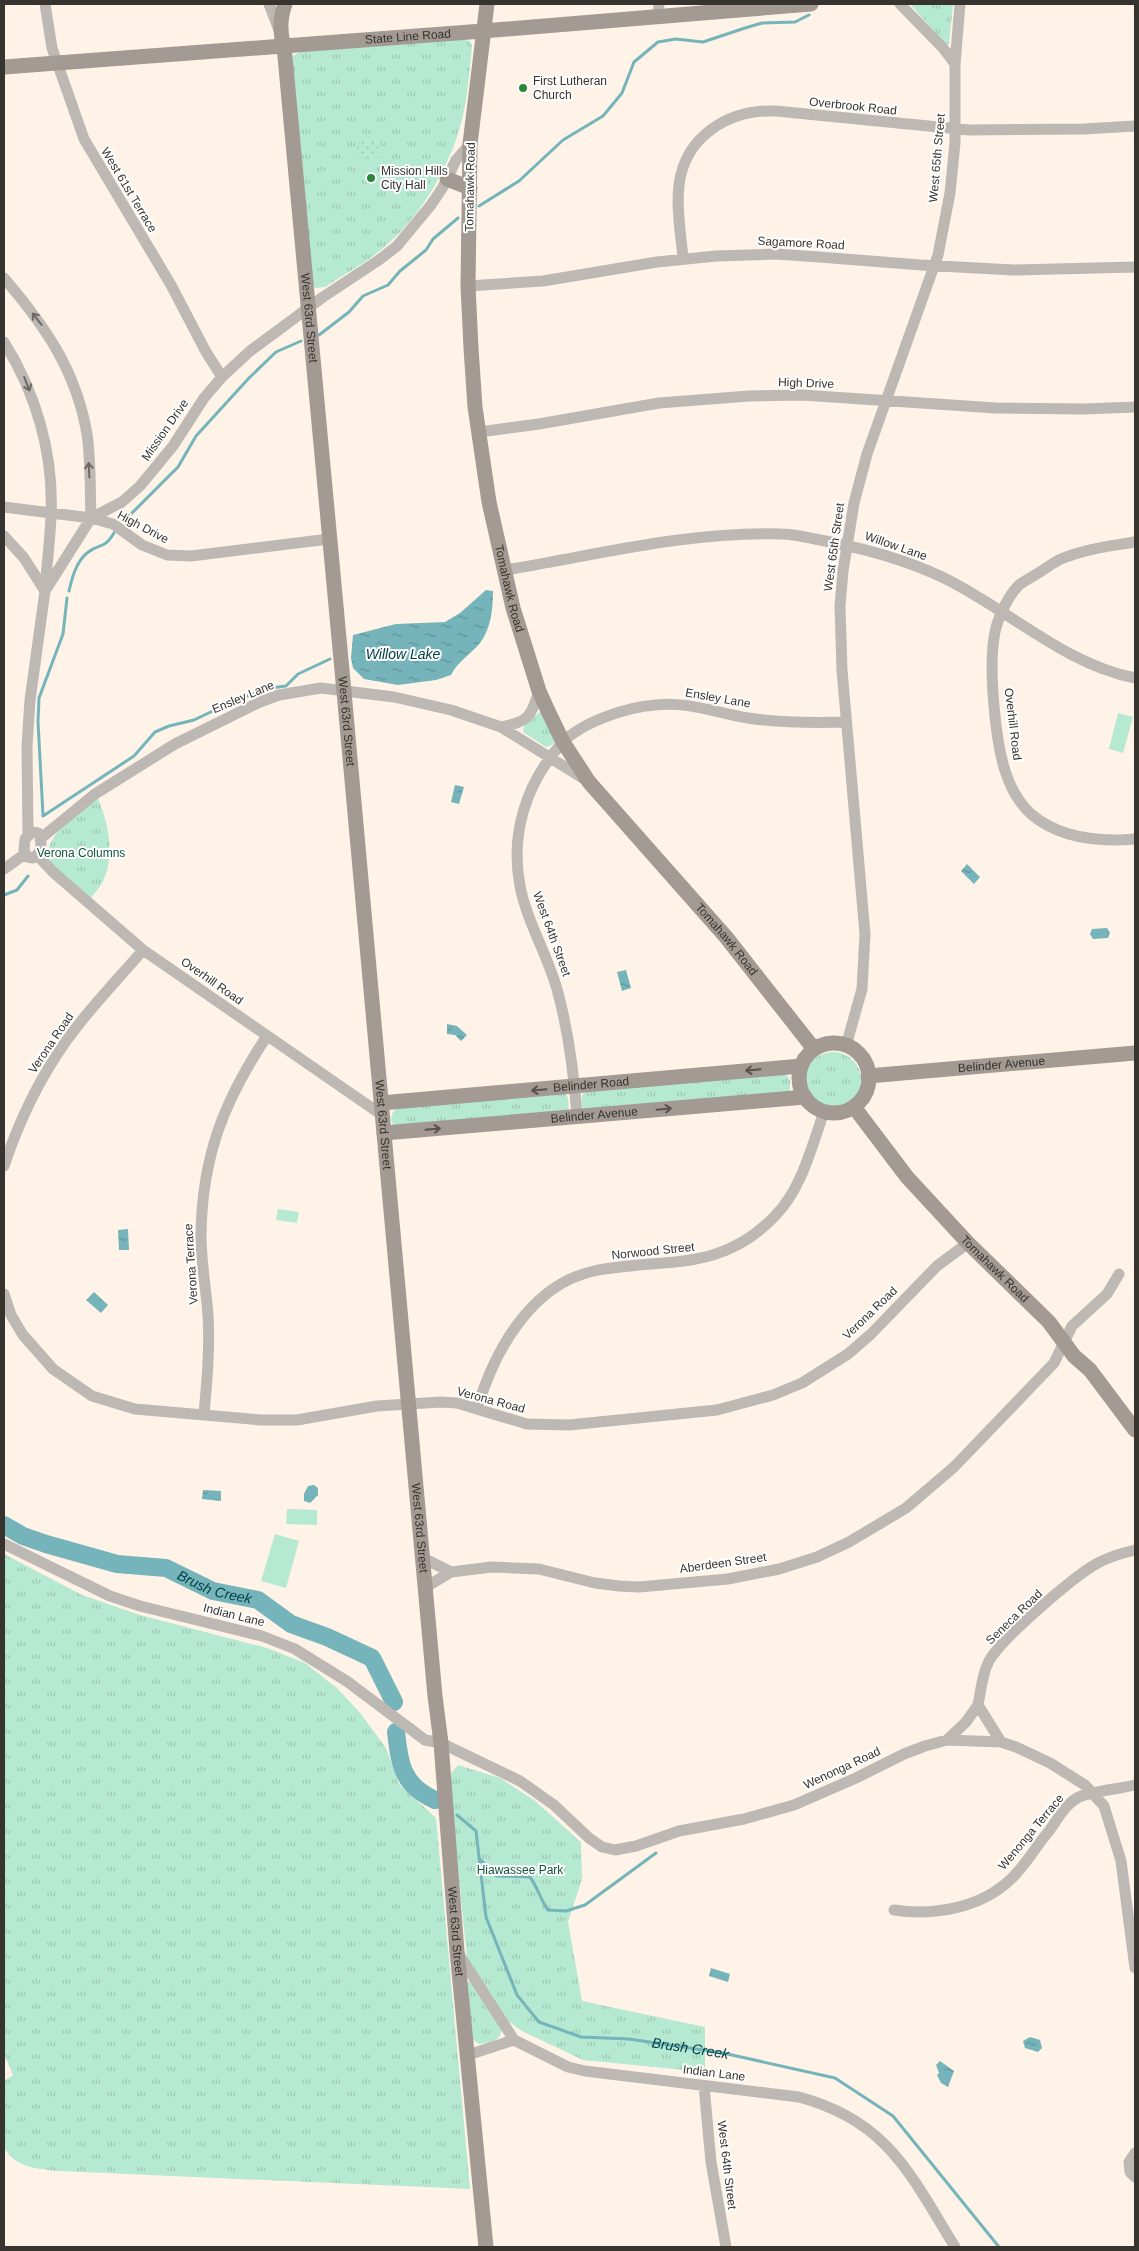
<svg xmlns="http://www.w3.org/2000/svg" width="1139" height="2251" viewBox="0 0 1139 2251" font-family="Helvetica,sans-serif">
<style>
.grass{fill:url(#grass-tufts)}
.garden{fill:url(#garden-dots)}
.pitch{fill:#b6e9d1}
.water{fill:url(#water-ripples)}
.lines{fill:none;stroke-linecap:round;stroke-linejoin:round}
.stream{stroke:#74b4ba;stroke-width:3}
.river{stroke:#74b4ba;stroke-width:18}
.street{stroke:#bdb8b3;stroke-width:11}
.secondary{stroke:#a29a93;stroke-width:15}
.oneway{stroke:#6d6863}
.oneway2{stroke:#57524c}
.poi-dot{fill:#298739;stroke:#fff;stroke-width:2}
.labels{text-anchor:middle;dominant-baseline:central;stroke-width:4;stroke-linejoin:round;paint-order:stroke}
.street-label{font-size:12px;fill:#37332e;stroke:#fff}
.poi-label{font-size:12px;fill:#37332e;stroke:#fff;text-anchor:start}
.park-label{font-size:12px;fill:#12553d;stroke:#fff}
.water-label{font-size:14px;font-style:italic;fill:#004044;stroke:#fff}
</style>
<defs>
<pattern id="grass-tufts" width="24" height="20" patternUnits="userSpaceOnUse" patternTransform="scale(1.25)"><rect width="24" height="20" fill="#b6e9d1"/><path d="M3 7l-1-3M5 7V3M7 7l1-3M15 17l-1-3M17 17v-4M19 17l1-3" fill="none" stroke="#9dc8b4"/></pattern>
<pattern id="garden-dots" width="8" height="8" patternUnits="userSpaceOnUse" patternTransform="scale(1.25)"><rect width="8" height="8" fill="#b6e9d1"/><path d="M2 2h.1M6 6h.1" fill="none" stroke="#9dc8b4" stroke-width="1.8" stroke-linecap="round"/></pattern>
<pattern id="water-ripples" width="26" height="14" patternUnits="userSpaceOnUse" patternTransform="scale(1.25)"><rect width="26" height="14" fill="#74b4ba"/><path d="M2 4q2-2 4 0t4 0M15 11q2-2 4 0t4 0" fill="none" stroke="#609398"/></pattern>
</defs>
<rect width="100%" height="100%" fill="#fef3e6"/>
<!-- grass -->
<path class="grass" d="M 910,4 L 953,4 L 949,44 L 945,44 Z
M 461,39 L 470,41 L 472,46 C 469,76 467,110 456,140 C 440,184 413,225 376,254 C 360,266 341,276 325,287 L 315,288 L 312,283 L 292,71 L 293,56 L 300,52 Z
M 541,711 L 555,742 L 550,746 L 546,747 L 523,732 L 524,726 Z
M 98,798 C 108,823 115,852 104,879 C 102,885 95,892 91,898 C 79,889 53,872 49,858 C 42,837 83,808 98,798 Z
M805 1080a28 28 0 1 1 56 0a28 28 0 1 1-56 0Z
M 786,1074 L 790,1080 L 790,1092 L 584,1111 C 581,1105 580,1096 585,1091 Z
M 565,1093 L 568,1098 L 569,1111 L 394,1126 C 389,1118 391,1112 399,1107 Z
M 4,1554 L 82,1595 L 140,1615 L 267,1648 L 305,1663 L 337,1688 L 361,1714 L 386,1748 L 399,1784 L 436,1818 L 470,2189 L 59,2171 C 39,2169 14,2168 4,2147 L 4,2081 L 13,2075 L 4,2054 Z
M 458,1765 L 500,1778 L 534,1800 L 581,1842 L 582,1879 L 568,1922 L 582,2001 L 705,2027 L 705,2072 L 583,2060 L 522,2031 L 505,2019 L 467,1959 L 449,1776 Z
M 470,1981 L 501,2030 C 501,2042 489,2042 479,2044 L 473,2040 L 467,1983 Z"/>
<!-- garden -->
<path class="garden" d="M 380,139 L 382,157 L 358,159 L 356,142 Z"/>
<!-- pitch -->
<path class="pitch" d="M 1118,713 L 1133,717 L 1123,753 L 1109,749 Z
M 278,1209 L 299,1212 L 297,1223 L 276,1220 Z
M 287,1509 L 317,1510 L 317,1525 L 286,1524 Z
M 275,1534 L 299,1541 L 286,1588 L 261,1581 Z"/>
<!-- water -->
<path class="water" d="M 486,590 L 493,591 C 493,608 491,629 480,643 C 470,655 458,661 451,675 L 436,680 L 398,685 L 364,679 L 353,668 L 351,658 L 353,635 L 396,624 L 445,622 L 460,613 Z
M 455,785 L 464,787 L 459,804 L 451,802 Z
M 967,864 L 980,877 L 974,884 L 961,871 Z
M 1107,928 L 1110,933 L 1108,938 L 1093,939 L 1090,934 L 1092,929 Z
M 626,970 L 631,988 L 622,991 L 617,972 Z
M 447,1024 L 457,1026 L 467,1035 L 461,1041 L 455,1035 L 447,1034 Z
M 128,1229 L 129,1250 L 119,1250 L 118,1230 Z
M 94,1292 L 108,1305 L 101,1313 L 86,1300 Z
M 314,1485 L 318,1488 L 318,1495 L 310,1503 L 304,1501 L 304,1494 L 308,1486 Z
M 203,1490 L 221,1491 L 221,1501 L 202,1499 Z
M 711,1968 L 730,1974 L 728,1982 L 709,1976 Z
M 1030,2037 L 1040,2040 L 1042,2048 L 1038,2052 L 1025,2048 L 1023,2041 Z
M 940,2061 L 954,2071 L 948,2087 L 941,2083 L 937,2075 L 939,2073 L 936,2065 Z"/>
<g class="lines">
<!-- stream -->
<g class="stream">
<path d="M 479,206 L 519,181 L 563,140 L 603,116 L 622,93 L 634,62 L 658,42 L 676,39 L 703,42 L 745,28 L 762,23 L 795,22 L 809,15"/>
<path d="M 319,335 L 349,312 L 363,296 L 388,285 L 400,271 L 426,250 L 433,239 L 458,218"/>
<path d="M 125,520 L 178,467 L 196,436 L 249,378 L 276,352 L 301,341"/>
<path d="M 69,591 C 72,578 76,562 87,553 C 100,542 103,551 114,533"/>
<path d="M 43,815 L 38,722 L 39,698 L 63,634 L 67,598"/>
<path d="M 43,816 L 134,756 L 155,732 L 169,726 L 194,720 L 238,699 L 270,688 L 286,686 L 298,674 L 330,659"/>
<path d="M 4,895 L 17,890 L 28,876"/>
<path id="s1" d="M 457,1815 L 476,1831 L 486,1917 L 517,1995 L 539,2022 L 581,2037 L 629,2039 L 723,2053 L 835,2078 L 893,2116 L 999,2247"/>
<path d="M 480,1859 L 496,1876 L 530,1877 C 538,1888 540,1899 548,1910 L 566,1911 L 585,1905 L 656,1853"/>
</g>
<!-- river -->
<g class="river">
<path id="s2" d="M 4,1525 L 23,1536 L 46,1544 L 117,1564 L 166,1568 L 213,1591 L 258,1600 L 291,1624 L 327,1637 L 372,1658 L 394,1702"/>
<path d="M 396,1732 C 400,1765 402,1785 435,1800"/>
</g>
<!-- street -->
<path class="street" d="M 45,4 L 52,48 L 84,139 L 171,285 L 206,352 L 222,377
M 269,4 L 279,30
M 900,4 L 943,48 L 955,64
M 658,16 L 659,4
M 683,258 C 681,235 676,209 679,185 C 685,136 729,109 776,111 L 969,130 L 1084,129 L 1135,126
M 4,278 C 45,326 76,370 87,434 C 91,461 90,491 91,518
M 468,286 L 543,281 L 657,262 L 716,256 L 776,254 L 819,257 L 921,265 L 1013,270 L 1135,267
M 4,342 C 36,393 54,454 51,516 C 50,540 47,564 45,588
M 479,432 L 539,424 L 659,403 L 749,396 L 802,395 L 996,408 L 1084,409 L 1135,407
M 4,507 L 91,518 L 113,524 L 142,545 L 167,555 L 191,556 L 329,539
M 4,536 L 24,558 L 45,591
M 1135,542 C 1111,546 1084,549 1061,559 C 1052,563 1044,570 1035,575 C 1030,578 1024,581 1019,585 C 1008,596 998,617 995,632 C 988,666 995,747 1008,779 C 1013,792 1020,804 1031,814 C 1059,838 1099,842 1135,839
M 505,570 C 596,555 689,531 782,534 C 793,534 805,537 815,539 C 859,547 902,558 942,577 C 1007,608 1063,664 1135,678
M 501,727 C 528,722 531,717 539,691
M 32,832 L 38,833 C 43,841 42,853 33,858 L 27,857 L 24,850 L 25,839 Z
M 28,835 L 27,746 L 30,700 L 45,591 L 91,518 L 122,502 L 140,486 L 173,446 L 204,398 L 222,377 L 250,351 L 323,297 L 379,260 L 397,246 L 431,205 L 443,187 L 456,160 L 470,144
M 40,839 L 95,794 L 175,744 L 260,702 L 279,695 L 321,688 L 394,697 L 451,710 L 501,727 L 586,780
M 37,855 L 53,872 L 143,950 L 382,1115
M 4,869 L 25,854
M 846,1046 L 862,989 L 865,934 L 842,670 L 840,606 L 843,571 L 854,503 L 867,454 L 938,255 L 950,193 L 955,143 L 955,64 L 960,4
M 577,1116 C 574,1074 569,1034 558,993 C 549,957 527,923 520,886 C 510,834 526,783 562,743 C 582,722 627,707 655,705 C 687,701 717,713 748,718 C 781,723 814,723 846,722
M 4,1166 C 17,1127 34,1090 56,1056 C 81,1017 114,984 143,950
M 4,1294 L 11,1315 L 23,1335 L 53,1369 L 92,1396 L 135,1409 L 261,1420 L 297,1420 L 377,1406 L 441,1402 L 457,1403 L 527,1424 L 569,1425 L 717,1410 L 773,1395 L 802,1383 L 848,1354 L 871,1334 L 937,1266 L 968,1243
M 477,1409 C 494,1352 530,1285 594,1271 C 663,1257 719,1274 774,1217 C 802,1189 811,1148 824,1112
M 204,1414 C 207,1381 210,1348 208,1315 C 206,1288 201,1262 201,1235 C 202,1156 224,1101 267,1036
M 4,1544 L 110,1596 L 140,1606 L 262,1636 L 295,1649 L 348,1682 L 425,1740 L 441,1743 L 520,1781 L 554,1805 L 589,1838 L 602,1847 L 615,1850 L 636,1846 L 679,1831 L 744,1819 L 794,1805 L 856,1778 L 904,1754 L 925,1746 L 947,1740 L 1001,1742 L 1016,1747 L 1050,1763 L 1085,1785 L 1104,1806 L 1121,1861 L 1135,1968
M 423,1558 L 451,1572
M 426,1587 L 451,1572 L 492,1567 L 539,1569 L 595,1583 L 619,1586 L 639,1587 L 728,1579 L 779,1569 L 817,1557 L 849,1542 L 906,1508 L 954,1467 L 1054,1363 L 1072,1326 L 1107,1294 L 1119,1274
M 947,1740 L 966,1722 L 978,1705
M 1001,1742 L 978,1705 C 981,1690 982,1674 989,1661 C 1002,1638 1072,1578 1096,1564 C 1108,1557 1122,1553 1135,1550
M 894,1910 C 934,1916 981,1908 1011,1879 C 1026,1865 1036,1846 1049,1831 C 1058,1819 1065,1804 1079,1797 C 1093,1791 1119,1789 1135,1785
M 458,1953 L 514,2040 L 568,2067 L 585,2071 L 799,2097 C 888,2121 910,2174 955,2247
M 468,2055 L 514,2040
M 704,2086 L 711,2162 L 726,2247
M 1135,2153 L 1129,2162 L 1130,2172 L 1135,2177"/>
<!-- secondary -->
<g class="secondary">
<path id="s3" d="M 285,4 C 280,18 279,31 284,46 L 344,692 L 435,1696 L 441,1743 L 457,1951 L 486,2247"/>
<path id="s4" d="M 487,4 L 470,144 L 468,286 L 471,348 L 475,407 L 489,502 L 513,608 L 524,643 L 539,691 L 549,713 L 563,742 L 589,782 L 726,937 L 814,1049"/>
<path id="s5" d="M 4,67 L 483,31 L 811,4"/>
<path d="M 447,179 L 470,188"/>
<circle cx="834" cy="1078" r="35"/>
<path id="s6" d="M 868,1076 L 1135,1053"/>
<path id="s7" d="M 381,1103 L 801,1066"/>
<path id="s8" d="M 854,1107 L 907,1177 L 968,1243 L 1049,1322 L 1074,1356 L 1090,1370 L 1135,1430"/>
<path id="s9" d="M 384,1133 L 805,1097"/>
</g>
</g>
<!-- one-way arrows -->
<defs><path id="oneway-shaft" d="M-6 0H5M1.5-3L5.5 0L1.5 3" fill="none" stroke-width="1.6" stroke-linecap="round" stroke-linejoin="round" transform="scale(1.25)"/></defs>
<g class="oneway">
<use href="#oneway-shaft" transform="translate(37 319) rotate(-128)"/>
<use href="#oneway-shaft" transform="translate(27 384) rotate(68)"/>
<use href="#oneway-shaft" transform="translate(89 470) rotate(-93)"/>
</g>
<g class="oneway2">
<use href="#oneway-shaft" transform="translate(753 1070) rotate(175)"/>
<use href="#oneway-shaft" transform="translate(539 1090) rotate(175)"/>
<use href="#oneway-shaft" transform="translate(664 1109) rotate(-5)"/>
<use href="#oneway-shaft" transform="translate(433 1129) rotate(-5)"/>
</g>
<!-- markers -->
<g class="poi-dot">
<circle cx="523" cy="88" r="5"/>
<circle cx="371" cy="178" r="5"/>
</g>
<g class="labels">
<!-- street labels -->
<g class="street-label">
<text stroke="none"><textPath href="#s5" startOffset="405">State Line Road</textPath></text>
<text transform="translate(853 106) rotate(6)">Overbrook Road</text>
<text transform="translate(937 158) rotate(-85)">West 65th Street</text>
<text transform="translate(470 187) rotate(-89)">Tomahawk Road</text>
<text transform="translate(129 190) rotate(59)">West 61st Terrace</text>
<text transform="translate(801 243) rotate(3)">Sagamore Road</text>
<text stroke="none"><textPath href="#s3" startOffset="316">West 63rd Street</textPath></text>
<text transform="translate(806 383) rotate(2)">High Drive</text>
<text transform="translate(165 430) rotate(-55)">Mission Drive</text>
<text transform="translate(143 527) rotate(28)">High Drive</text>
<text transform="translate(896 546) rotate(19)">Willow Lane</text>
<text transform="translate(834 547) rotate(-82)">West 65th Street</text>
<text stroke="none"><textPath href="#s4" startOffset="589">Tomahawk Road</textPath></text>
<text transform="translate(243 697) rotate(-23)">Ensley Lane</text>
<text transform="translate(718 698) rotate(10)">Ensley Lane</text>
<text stroke="none"><textPath href="#s3" startOffset="721">West 63rd Street</textPath></text>
<text transform="translate(1013 724) rotate(83)">Overhill Road</text>
<text transform="translate(552 934) rotate(70)">West 64th Street</text>
<text stroke="none"><textPath href="#s4" startOffset="1009">Tomahawk Road</textPath></text>
<text transform="translate(212 981) rotate(35)">Overhill Road</text>
<text transform="translate(51 1043) rotate(-56)">Verona Road</text>
<text stroke="none"><textPath href="#s6" startOffset="134">Belinder Avenue</textPath></text>
<text stroke="none"><textPath href="#s7" startOffset="211">Belinder Road</textPath></text>
<text stroke="none"><textPath href="#s9" startOffset="211">Belinder Avenue</textPath></text>
<text stroke="none"><textPath href="#s3" startOffset="1126">West 63rd Street</textPath></text>
<text transform="translate(653 1251) rotate(-6)">Norwood Street</text>
<text transform="translate(191 1264) rotate(-94)">Verona Terrace</text>
<text stroke="none"><textPath href="#s8" startOffset="215">Tomahawk Road</textPath></text>
<text transform="translate(870 1313) rotate(-44)">Verona Road</text>
<text transform="translate(491 1400) rotate(15)">Verona Road</text>
<text stroke="none"><textPath href="#s3" startOffset="1531">West 63rd Street</textPath></text>
<text transform="translate(723 1563) rotate(-8)">Aberdeen Street</text>
<text transform="translate(234 1615) rotate(14)">Indian Lane</text>
<text transform="translate(1014 1617) rotate(-44)">Seneca Road</text>
<text transform="translate(842 1768) rotate(-25)">Wenonga Road</text>
<text transform="translate(1031 1832) rotate(-50)">Wenonga Terrace</text>
<text stroke="none"><textPath href="#s3" startOffset="1936">West 63rd Street</textPath></text>
<text transform="translate(714 2073) rotate(7)">Indian Lane</text>
<text transform="translate(727 2165) rotate(83)">West 64th Street</text>
</g>
<!-- poi labels -->
<g class="poi-label">
<text x="533" y="81">First Lutheran<tspan x="533" dy="14">Church</tspan></text>
<text x="381" y="171">Mission Hills<tspan x="381" dy="14">City Hall</tspan></text>
</g>
<!-- park labels -->
<g class="park-label">
<text x="81" y="853">Verona Columns</text>
<text x="520" y="1870">Hiawassee Park</text>
</g>
<!-- water labels -->
<g class="water-label">
<text x="403" y="654">Willow Lake</text>
<text stroke="none"><textPath href="#s2" startOffset="222">Brush Creek</textPath></text>
<text stroke="none"><textPath href="#s1" startOffset="385">Brush Creek</textPath></text>
</g>
</g>
<!-- border -->
<rect width="1139" height="2251" fill="none" stroke="#37332e" stroke-width="10"/>
</svg>
